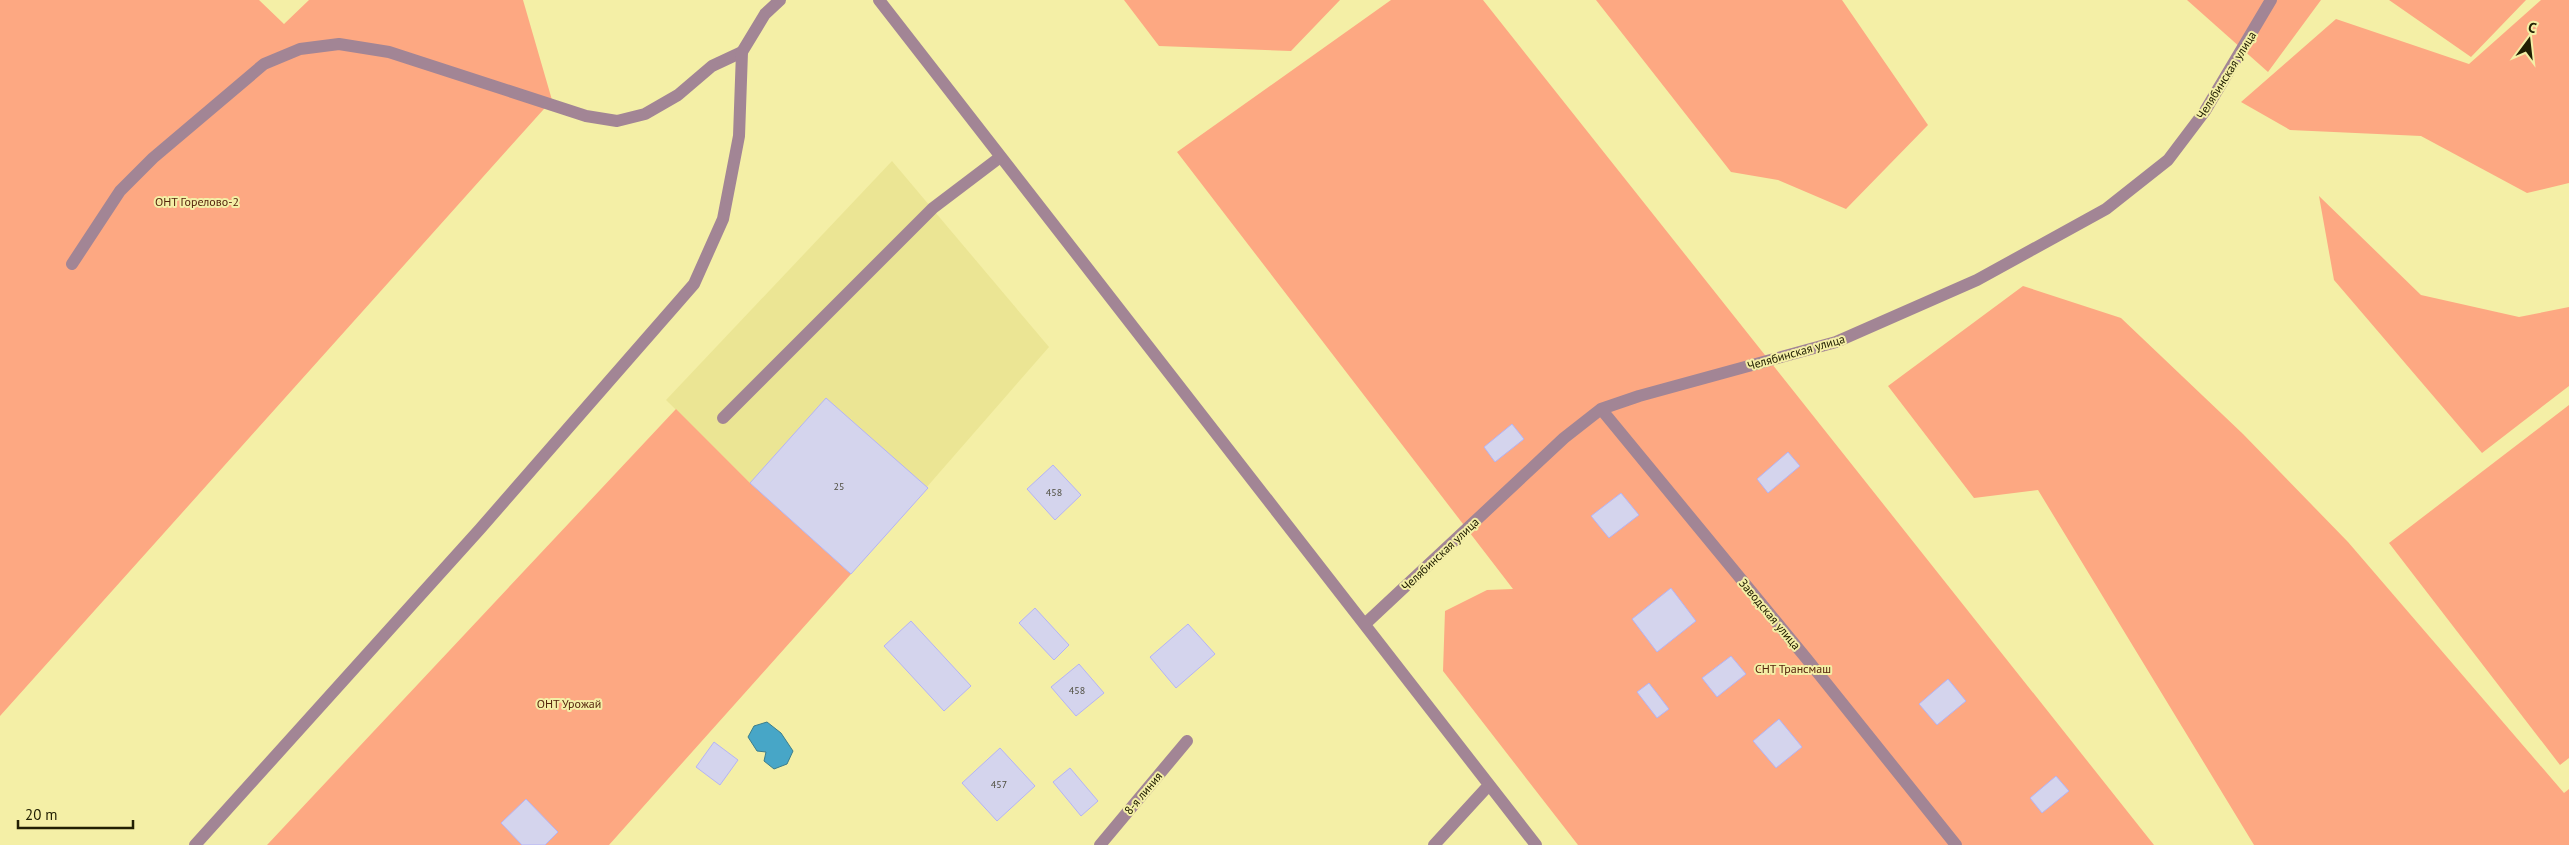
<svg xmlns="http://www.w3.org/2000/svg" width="2569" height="845" viewBox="0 0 2569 845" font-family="'PT Sans',sans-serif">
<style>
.built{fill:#ebe594}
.green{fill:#fda882}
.water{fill:#47a6c7;stroke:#3c7e8c}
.building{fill:#d4d4ed;stroke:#b4b3f5}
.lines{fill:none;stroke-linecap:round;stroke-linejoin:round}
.service{stroke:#a28595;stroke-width:12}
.minor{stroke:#a28595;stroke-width:12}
.labels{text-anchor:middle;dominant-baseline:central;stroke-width:4;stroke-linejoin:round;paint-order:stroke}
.number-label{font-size:10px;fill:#4e4d3e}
.street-label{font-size:12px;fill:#222003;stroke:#f4efa6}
.park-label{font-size:12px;fill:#55250d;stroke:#f4efa6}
</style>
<rect width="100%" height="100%" fill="#f4efa6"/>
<!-- built -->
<path class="built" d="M 892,161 L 1049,347 L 851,574 L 750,483 L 666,400 Z"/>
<!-- green -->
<path class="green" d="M 0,0 L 259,0 L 284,24 L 309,0 L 523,0 L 552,100 L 0,716 Z
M 1124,0 L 1340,0 L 1291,51 L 1159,46 Z
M 1391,0 L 1483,0 L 2154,845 L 1578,845 L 1443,671 L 1445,611 L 1487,590 L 1513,589 L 1177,152 Z
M 1596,0 L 1842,0 L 1928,125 L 1846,209 L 1778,180 L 1731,172 Z
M 2187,0 L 2321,0 L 2268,72 Z
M 2389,0 L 2526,0 L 2471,57 Z
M 2541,0 L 2569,0 L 2569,183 L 2527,193 L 2421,136 L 2290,130 L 2241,102 L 2336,19 L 2469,64 Z
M 2319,196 L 2421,295 L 2519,317 L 2569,307 L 2569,386 L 2482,453 L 2334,280 Z
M 2023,286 L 2121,318 L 2243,434 L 2348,542 L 2564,793 L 2569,789 L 2569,845 L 2254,845 L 2038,490 L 1974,498 L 1888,386 Z
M 2569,405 L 2569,758 L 2560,765 L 2389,543 Z
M 676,409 L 750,483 L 851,574 L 609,845 L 267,845 Z"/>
<!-- water -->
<path class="water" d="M 767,722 L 781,733 L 793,751 L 787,764 L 774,769 L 764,761 L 766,752 L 757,751 L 748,737 L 754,726 Z"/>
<!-- building -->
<path class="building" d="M 826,398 L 928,488 L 851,574 L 750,483 Z
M 1512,424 L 1524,439 L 1495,462 L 1484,447 Z
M 1788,452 L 1800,466 L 1768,493 L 1757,479 Z
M 1053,465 L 1081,495 L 1055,520 L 1027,489 Z
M 1621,493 L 1639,515 L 1609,538 L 1591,516 Z
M 1671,588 L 1696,621 L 1657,652 L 1632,619 Z
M 1035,608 L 1069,645 L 1054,660 L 1019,623 Z
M 911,621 L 971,686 L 944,711 L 884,646 Z
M 1188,624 L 1215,654 L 1176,688 L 1150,657 Z
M 1731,656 L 1746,674 L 1717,697 L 1702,678 Z
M 1079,664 L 1104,693 L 1076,716 L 1051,687 Z
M 1948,679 L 1966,701 L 1937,725 L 1919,704 Z
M 1649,683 L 1669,709 L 1657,718 L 1637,692 Z
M 1779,719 L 1802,747 L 1776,768 L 1753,741 Z
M 714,742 L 738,760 L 720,785 L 696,767 Z
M 1000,748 L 1035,786 L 997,821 L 962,783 Z
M 1070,768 L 1098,801 L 1081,816 L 1053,782 Z
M 2056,776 L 2069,791 L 2042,813 L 2030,798 Z
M 526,799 L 558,832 L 545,845 L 522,845 L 501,823 Z"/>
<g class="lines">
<!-- service -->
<path class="service" d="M 72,264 L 120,191 L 153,158 L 264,64 L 300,49 L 339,44 L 389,52 L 586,116 L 617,121 L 645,114 L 678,95 L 712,66 L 742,52
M 723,418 L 933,208 L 999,158"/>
<!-- minor -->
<path class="minor" d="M 879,0 L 1536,845
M 1601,409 L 1806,658 L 1956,845
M 1365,624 L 1564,438 L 1601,409 L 1639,396 L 1836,342 L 1977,280 L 2106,209 L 2168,160 L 2205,111 L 2271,0
M 195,845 L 480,529 L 694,284 L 723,219 L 739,136 L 742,52 L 765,14 L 780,0
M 1100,845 L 1187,741
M 1434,845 L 1489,785"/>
</g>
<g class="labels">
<!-- number labels -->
<g class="number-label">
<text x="839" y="486">25</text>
<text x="1054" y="492">458</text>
<text x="1077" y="690">458</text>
<text x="999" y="784">457</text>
</g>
<!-- street labels -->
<g class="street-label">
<text transform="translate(2226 75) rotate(-58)">Челябинская улица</text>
<text transform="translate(1796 352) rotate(-16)">Челябинская улица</text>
<text transform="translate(1440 554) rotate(-43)">Челябинская улица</text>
<text transform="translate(1770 614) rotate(50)">Заводская улица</text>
<text transform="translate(1143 793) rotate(-50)">8-я линия</text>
</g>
<!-- park labels -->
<g class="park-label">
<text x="197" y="201">ОНТ Горелово-2</text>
<text x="1793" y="668">СНТ Трансмаш</text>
<text x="569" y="703">ОНТ Урожай</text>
</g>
</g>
<!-- north arrow -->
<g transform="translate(2529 40) rotate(15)" stroke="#f4efa6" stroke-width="4" paint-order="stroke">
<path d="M0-4L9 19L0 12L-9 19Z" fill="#222003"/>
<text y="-8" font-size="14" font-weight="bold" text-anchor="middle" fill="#222003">С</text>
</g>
<!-- scale -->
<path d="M18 820v8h115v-8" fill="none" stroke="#222003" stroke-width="2.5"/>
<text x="25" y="820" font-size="15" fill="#222003" stroke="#f4efa6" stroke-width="4" paint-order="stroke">20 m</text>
</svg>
